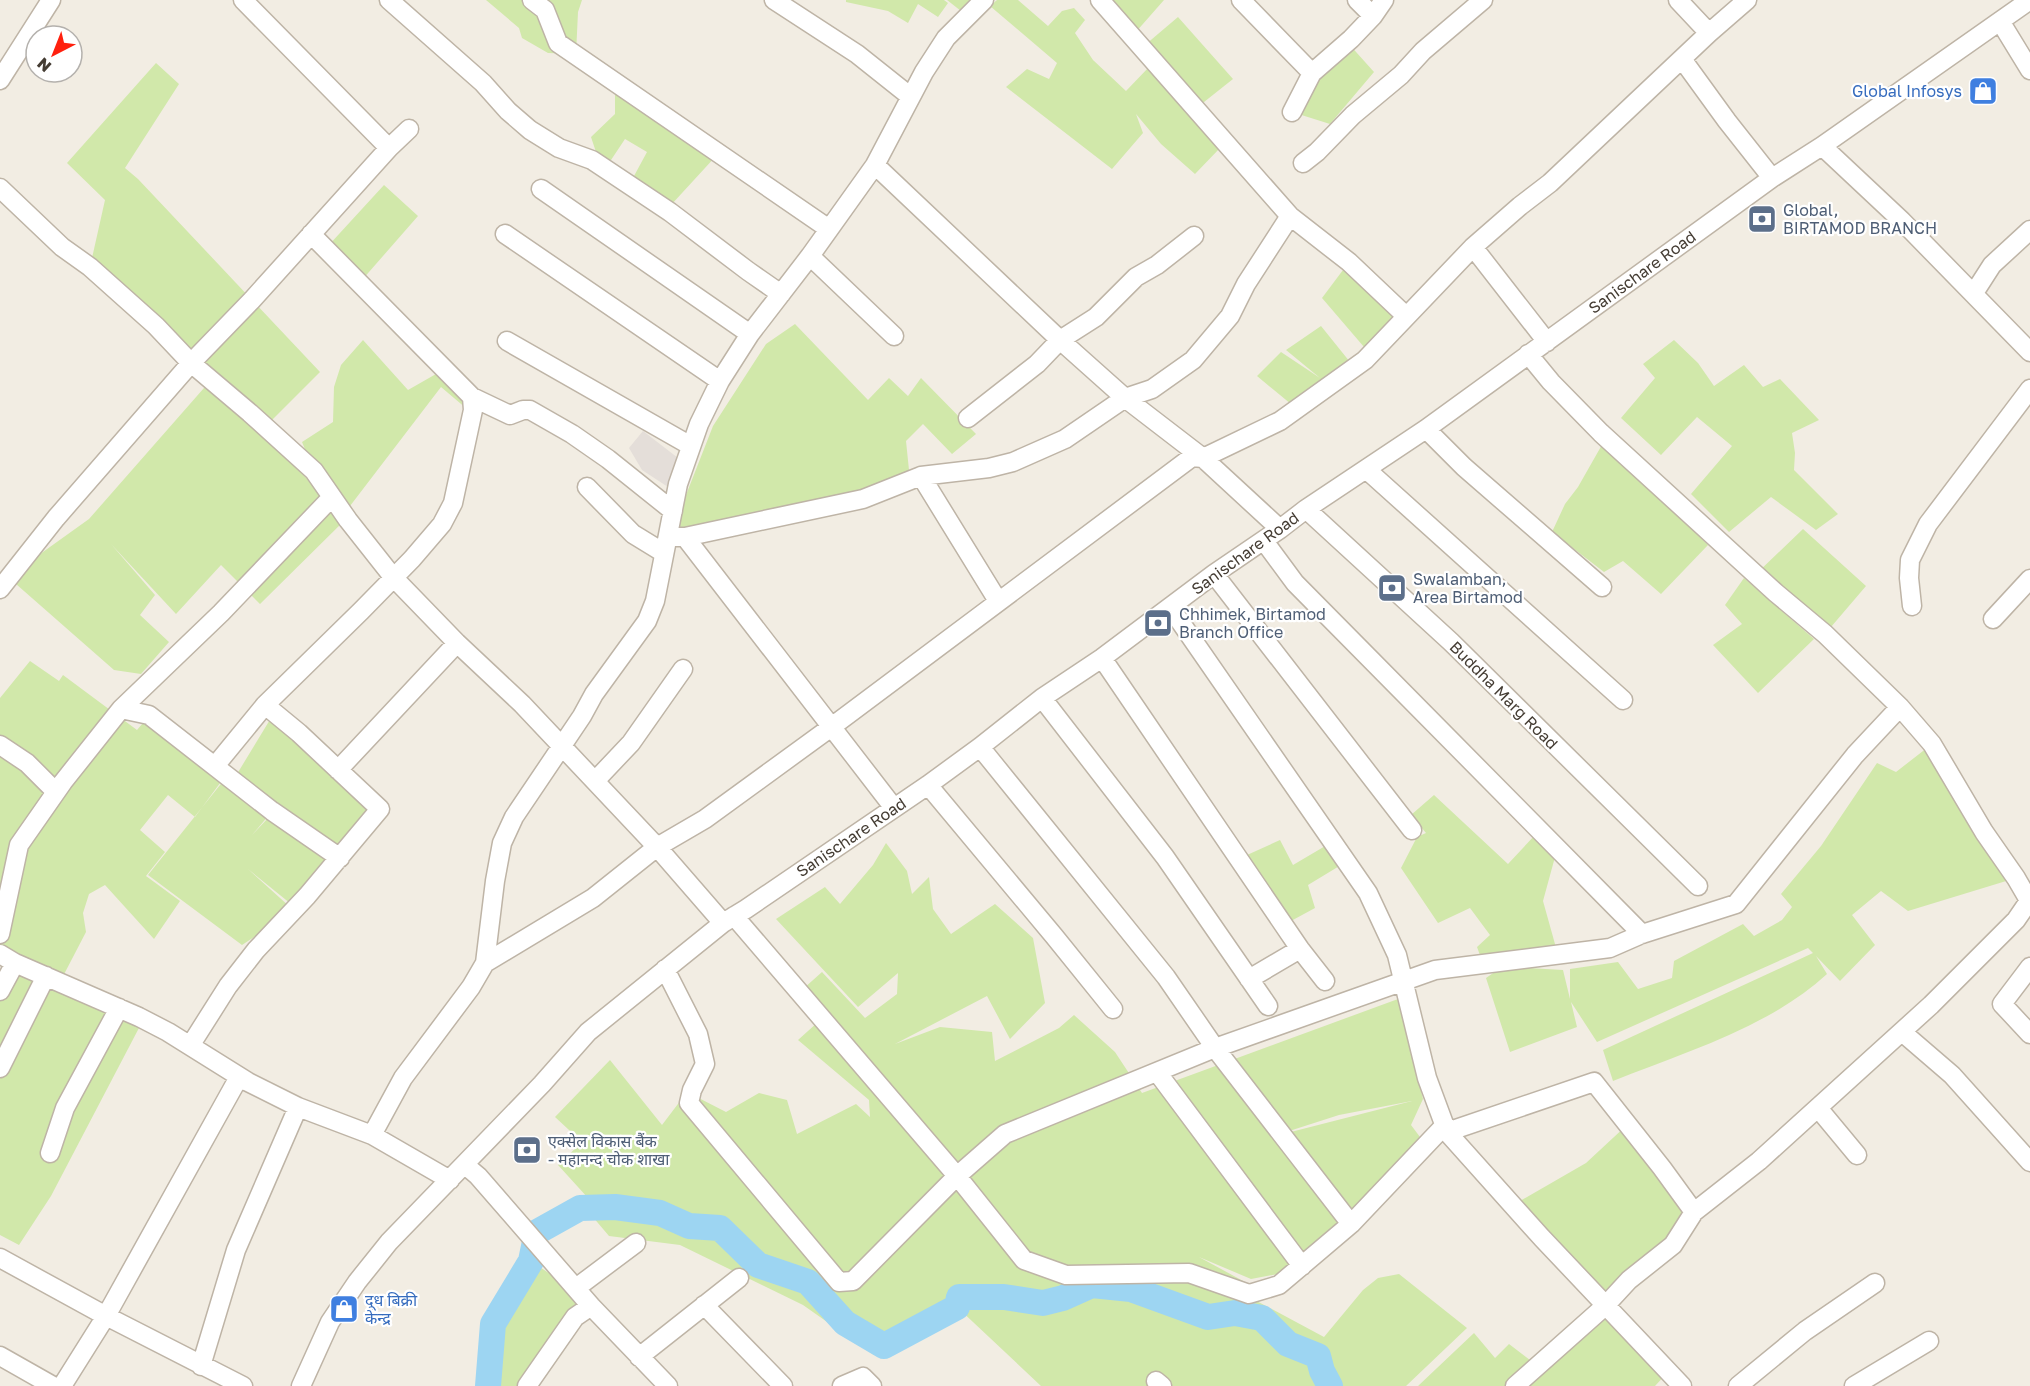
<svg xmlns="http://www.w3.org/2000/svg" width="2030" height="1386" viewBox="0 0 2030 1386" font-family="'Golos Text','Noto Sans Devanagari',sans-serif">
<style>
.industrial{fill:#e4ded9}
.green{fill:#d1e8aa;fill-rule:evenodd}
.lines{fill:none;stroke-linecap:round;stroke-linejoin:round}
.river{stroke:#9dd5f2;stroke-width:26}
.minor-casing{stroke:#beb4a6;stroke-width:21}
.minor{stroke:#fff;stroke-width:18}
.labels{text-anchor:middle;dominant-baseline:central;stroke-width:4.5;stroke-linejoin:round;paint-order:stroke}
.shop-label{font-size:16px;fill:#366cbe;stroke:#fff;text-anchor:end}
.service-label{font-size:16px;fill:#4e5e75;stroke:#fff;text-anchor:start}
.street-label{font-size:16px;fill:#443c33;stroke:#fff}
</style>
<rect width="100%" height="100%" fill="#f2ede3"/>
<!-- industrial -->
<path class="industrial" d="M 643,431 L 678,458 L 668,487 L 642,470 L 629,448 Z"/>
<!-- green -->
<path class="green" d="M 486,0 L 582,0 L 578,12 L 576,54 L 548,53 L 522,38 L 519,28 Z
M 846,0 L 944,0 L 948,3 L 938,17 L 918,4 L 908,23 L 888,11 L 846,2 Z
M 947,0 L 970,0 L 971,1 L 961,11 Z
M 997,0 L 1018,0 L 1048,26 L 1062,11 L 1074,8 L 1085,20 L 1075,33 L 1093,60 L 1126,91 L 1149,67 L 1220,148 L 1195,174 L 1161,144 L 1136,114 L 1143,133 L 1112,169 L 1006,87 L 1027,69 L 1049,79 L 1057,63 L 990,6 Z
M 1103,0 L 1164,0 L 1135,33 Z
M 1178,17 L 1233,79 L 1199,106 L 1145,45 Z
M 1348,43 L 1374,72 L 1330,124 L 1292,112 Z
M 156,63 L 179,84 L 125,168 L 138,179 L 320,372 L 265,427 L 218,387 L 346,519 L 260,604 L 221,565 L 176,614 L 111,544 L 155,595 L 140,615 L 169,642 L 141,674 L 114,670 L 8,577 L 89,519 L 211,380 L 90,267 L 105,200 L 67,163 Z
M 615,92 L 716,156 L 671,205 L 634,176 L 647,152 L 625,139 L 609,163 L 597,155 L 591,137 L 615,114 Z
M 384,185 L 418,216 L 362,280 L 328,246 Z
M 1349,262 L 1406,316 L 1364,347 L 1322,298 Z
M 795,324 L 868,400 L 889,378 L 908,396 L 921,378 L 976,434 L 952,454 L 923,424 L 906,441 L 909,470 L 877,487 L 677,531 L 677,518 L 713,426 L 766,344 Z
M 1321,326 L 1354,367 L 1297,409 L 1257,376 L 1281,352 L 1320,378 L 1286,350 Z
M 363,340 L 408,390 L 443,370 L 472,397 L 467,409 L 441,387 L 350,506 L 314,471 L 302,442 L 333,422 L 334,387 L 341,365 Z
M 1674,340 L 1698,363 L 1714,386 L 1744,365 L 1763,387 L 1780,379 L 1819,420 L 1792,433 L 1795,453 L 1794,470 L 1838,514 L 1816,530 L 1771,497 L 1729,532 L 1691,494 L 1732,446 L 1697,417 L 1661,455 L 1621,418 L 1655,378 L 1643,364 Z
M 1603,443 L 1708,545 L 1661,594 L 1623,561 L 1604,572 L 1552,532 L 1565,504 L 1578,487 Z
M 1803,529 L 1866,586 L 1825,634 L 1756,574 Z
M 1744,578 L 1814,639 L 1758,693 L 1713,645 L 1742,624 L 1725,605 Z
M 30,661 L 59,681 L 63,675 L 137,730 L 148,717 L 223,779 L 195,817 L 168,795 L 140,830 L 165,852 L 146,876 L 180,901 L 154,939 L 105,885 L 89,894 L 83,913 L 86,932 L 60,982 L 0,952 L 0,698 Z
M 271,718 L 375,812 L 338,855 L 237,774 Z
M 1932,744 L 2016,878 L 1908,911 L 1881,891 L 1852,915 L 1875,945 L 1840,981 L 1816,956 L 1827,974 C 1768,1028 1685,1052 1613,1081 L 1603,1050 L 1813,953 L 1808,948 L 1597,1042 L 1571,1002 L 1577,1027 L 1510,1052 L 1486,978 L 1499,969 L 1485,969 L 1477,947 L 1490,935 L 1470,908 L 1438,923 L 1401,868 L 1417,837 L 1426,833 L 1411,815 L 1434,795 L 1508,864 L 1535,835 L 1555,857 L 1543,901 L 1560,962 L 1510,967 L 1563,970 L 1570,999 L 1570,969 L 1618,962 L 1638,989 L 1672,978 L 1674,961 L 1743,924 L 1754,936 L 1782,920 L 1792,907 L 1781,894 L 1821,846 L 1877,763 L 1896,772 Z
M 224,780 L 269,815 L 252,835 L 270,816 L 335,858 L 291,904 L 248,869 L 290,907 L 271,926 L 242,945 L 148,875 Z
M 1280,840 L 1293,865 L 1332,842 L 1341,865 L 1308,885 L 1315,908 L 1291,921 L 1247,855 Z
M 886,843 L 907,871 L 912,894 L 929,877 L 933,909 L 951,934 L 995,904 L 1033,938 L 1045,1003 L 1010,1039 L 987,996 L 895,1044 L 940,1027 L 992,1032 L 995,1061 L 1059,1028 L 1074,1015 L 1115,1052 L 1142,1093 L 1398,999 L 1423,1099 L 1411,1125 L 1426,1145 L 1299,1270 L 1251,1279 L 1199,1257 L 1256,1288 L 1253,1299 L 1324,1337 L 1363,1290 L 1378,1278 L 1399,1274 L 1467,1328 L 1406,1386 L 1041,1386 L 957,1307 L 874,1355 L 803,1305 L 680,1245 L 609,1236 L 581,1203 L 588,1198 L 558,1165 L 582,1142 L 555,1117 L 610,1060 L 662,1125 L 687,1092 L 726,1112 L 759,1093 L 787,1100 L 797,1134 L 856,1104 L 870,1117 L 869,1100 L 798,1040 L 818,1022 L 803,989 L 822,972 L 865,1018 L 897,994 L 898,973 L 858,1007 L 776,919 L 825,887 L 840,904 L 873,865 ZM 1412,1101 L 1283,1134 L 1283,1133 L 1339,1115 Z
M 15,963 L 140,1026 L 51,1196 L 19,1245 L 0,1235 L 0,993 Z
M 1628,1124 L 1694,1212 L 1606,1306 L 1668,1372 L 1655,1386 L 1418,1386 L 1474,1333 L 1495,1358 L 1509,1344 L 1538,1366 L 1605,1306 L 1513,1205 L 1586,1163 Z
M 531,1261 L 556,1278 L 591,1306 L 527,1386 L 482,1386 L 509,1296 Z"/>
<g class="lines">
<!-- river -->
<path class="river" d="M 488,1386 L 493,1324 L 531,1261 L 537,1232 L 580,1208 L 615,1207 L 660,1213 L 689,1226 L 720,1228 L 758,1265 L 808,1282 L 845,1323 L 884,1346 L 957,1307 L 959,1297 L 1004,1297 L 1043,1303 L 1063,1298 L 1092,1285 L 1131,1289 L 1208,1317 L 1235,1313 L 1262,1318 L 1288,1344 L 1318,1356 L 1322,1371 L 1330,1386"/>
<!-- minor casing -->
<g class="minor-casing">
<path id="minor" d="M 243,0 L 389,148
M 389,0 L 483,83 L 508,111 L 530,130 L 559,148 L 592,160 L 670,212 L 748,271 L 781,294
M 532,0 L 545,10 L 558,43 L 829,229
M 774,0 L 857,54 L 911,97
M 1100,0 L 1290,216 L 1349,262 L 1406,316
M 1241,0 L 1312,73
M 1357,0 L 1373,16
M 1678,0 L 1709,33
M 2000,21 L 2030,70
M 1682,59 L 1727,121 L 1772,178
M 0,80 L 51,0
M 1292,112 L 1312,73 L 1351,39 L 1373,16 L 1384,0
M 1822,146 L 1902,221 L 2030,352
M 1303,163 L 1317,152 L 1353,115 L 1401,75 L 1423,51 L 1483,0
M 875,165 L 1060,340 L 1125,398 L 1203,458
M 0,188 L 62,247 L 90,267 L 156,326 L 191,363 L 250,413 L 314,471 L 348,520 L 393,577 L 457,643 L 522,704 L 657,847 L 723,923
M 541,189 L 750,334
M 505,234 L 720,381
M 1473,247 L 1547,342
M 810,256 L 894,336
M 1974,293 L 1992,265 L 2030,230
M 507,341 L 691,446
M 1528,354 L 1551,382 L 1601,433 L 1776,593 L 1825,634 L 1900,707 L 1932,744 L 1984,832 L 2016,878 L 2030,902
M 472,397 L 510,415 L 523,410 L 530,410 L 572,434 L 608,459 L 673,511
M 968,418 L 1037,364 L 1060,340 L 1096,317 L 1136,277 L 1157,265 L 1194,236
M 1426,429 L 1464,467 L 1602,587
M 1367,470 L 1623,700
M 921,476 L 998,601
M 587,487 L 633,534 L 664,553
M 1306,509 L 1451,642 L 1698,886
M 1280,529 L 1203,458 L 1280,421 L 1365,360 L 1473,247 L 1520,206 L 1550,183 L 1709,33 L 1747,0
M 668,537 L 685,537 L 863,499 L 921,476 L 989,468 L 1013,462 L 1065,439 L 1125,398 L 1152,389 L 1193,360 L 1230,316 L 1246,284 L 1290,216
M 685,537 L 894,808
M 1264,541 L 1295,583 L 1642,934
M 1214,574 L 1412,830
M 0,589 L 56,518 L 191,363 L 252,300 L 389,148 L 409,129
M 1912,606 L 1909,578 L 1910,560 L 1928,524 L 2030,389
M 1170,607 L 1368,893 L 1397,955 L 1427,1078 L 1447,1132 L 1542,1238 L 1682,1386
M 1993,619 L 2030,579
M 1102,658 L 1300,949 L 1325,981
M 1042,698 L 1165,857 L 1268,1006
M 121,709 L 149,715 L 272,811 L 340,858
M 0,745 L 27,763 L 56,792
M 980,747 L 1166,977 L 1215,1048 L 1351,1224
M 215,766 L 265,705 L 361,611 L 412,559 L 442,524 L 453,503 L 473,410 L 472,397 L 311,234
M 338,770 L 457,643
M 595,781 L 631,743 L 683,669
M 928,785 L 1054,936 L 1113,1009
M 734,916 L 957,1176 L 1024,1260 L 1066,1275 L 1189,1273 L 1249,1294 L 1279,1285 L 1351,1224 L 1445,1125
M 0,934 L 19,845 L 63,782 L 121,709 L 221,613 L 332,497
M 0,954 L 15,963 L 139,1017 L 168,1032 L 248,1082 L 298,1107 L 372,1135 L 450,1180
M 485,963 L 593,898 L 657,847 L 705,819 L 830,728 L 1192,457 L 1203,458
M 2030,967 L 2002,1004 L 2030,1034
M 665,969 L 698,1034 L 705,1064 L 692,1090 L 689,1103 L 839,1282 L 853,1281 L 957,1176 L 1005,1134 L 1215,1048 L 1435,970 L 1610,948 L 1642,934 L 1736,904 L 1855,755 L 1900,707
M 1249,979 L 1300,949
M 0,991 L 15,963
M 1902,1032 L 1952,1075 L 2030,1162
M 190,1046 L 228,986 L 256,950 L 307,896 L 380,809 L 299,733 L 265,705
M 0,1068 L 46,976
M 1157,1072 L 1302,1266
M 239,1077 L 106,1316 L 243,1386
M 1818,1108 L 1857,1155
M 1447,1132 L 1594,1082 L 1662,1168 L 1694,1212
M 372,1135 L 403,1078 L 471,987 L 485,963 L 495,881 L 502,843 L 514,817 L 582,716 L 594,694 L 647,621 L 655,601 L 678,484 L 699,424 L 720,381 L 750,334 L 810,256 L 875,165 L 924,72 L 946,38 L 984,0
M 50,1153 L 65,1108 L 119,1008
M 465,1165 L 478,1176 L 591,1306 L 668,1386
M 0,1258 L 106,1316 L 62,1386
M 576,1288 L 636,1243
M 704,1305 L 783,1386
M 0,1356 L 53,1386
M 639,1357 L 739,1278
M 201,1366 L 236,1250 L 298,1107
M 1156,1381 L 1162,1386
M 301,1386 L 330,1322 L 357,1282 L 389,1242 L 542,1084 L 588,1032 L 723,923 L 746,909 L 928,785 L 980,747 L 1042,698 L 1102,658 L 1214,574 L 1280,529 L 1306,509 L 1426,429 L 1772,178 L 1822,146 L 2030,0
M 527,1386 L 575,1317 L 591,1306
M 842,1386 L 863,1377 L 872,1386
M 1515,1386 L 1605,1306 L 1629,1280 L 1673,1245 L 1694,1212 L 1759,1161 L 1931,1005 L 2016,920 L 2029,901
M 1738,1386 L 1805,1331 L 1875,1283
M 1854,1386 L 1929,1341"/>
</g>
<!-- minor -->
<use href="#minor" class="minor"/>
</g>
<!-- icons -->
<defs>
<g id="shop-square" transform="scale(1.5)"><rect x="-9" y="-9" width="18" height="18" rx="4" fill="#3f7fe0" stroke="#fff"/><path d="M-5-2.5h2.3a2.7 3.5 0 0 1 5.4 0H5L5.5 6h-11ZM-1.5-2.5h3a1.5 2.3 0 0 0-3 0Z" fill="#fff"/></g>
<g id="bank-square" transform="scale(1.5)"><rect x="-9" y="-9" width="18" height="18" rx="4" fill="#5c6f8a" stroke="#fff"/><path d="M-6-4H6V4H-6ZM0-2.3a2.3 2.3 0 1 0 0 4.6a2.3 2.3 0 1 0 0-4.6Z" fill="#fff"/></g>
</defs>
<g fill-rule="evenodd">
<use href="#shop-square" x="1983" y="91"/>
<use href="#bank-square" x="1762" y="219"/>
<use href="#bank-square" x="1392" y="588"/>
<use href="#bank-square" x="1158" y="623"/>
<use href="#bank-square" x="527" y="1150"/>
<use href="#shop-square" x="344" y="1309"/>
</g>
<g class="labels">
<!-- shop labels -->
<g class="shop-label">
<text x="1962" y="91">Global Infosys</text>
<text x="365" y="1300" text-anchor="start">दूध बिक्री<tspan x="365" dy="18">केन्द्र</tspan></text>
</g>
<!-- service labels -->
<g class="service-label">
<text x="1783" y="210">Global,<tspan x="1783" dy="18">BIRTAMOD BRANCH</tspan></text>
<text x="1413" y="579">Swalamban,<tspan x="1413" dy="18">Area Birtamod</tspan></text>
<text x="1179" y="614">Chhimek, Birtamod<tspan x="1179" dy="18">Branch Office</tspan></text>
<text x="548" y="1141">एक्सेल विकास बैंक<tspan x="548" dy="18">- महानन्द चोक शाखा</tspan></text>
</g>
<!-- street labels -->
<g class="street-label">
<text transform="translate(1642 272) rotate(-36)">Sanischare Road</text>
<text transform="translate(1245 553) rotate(-36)">Sanischare Road</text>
<text transform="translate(1504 695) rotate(45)">Buddha Marg Road</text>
<text transform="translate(851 837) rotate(-34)">Sanischare Road</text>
</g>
</g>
<!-- north arrow -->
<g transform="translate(54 54) rotate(222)"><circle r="28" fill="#ffffff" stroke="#b4b1ad" stroke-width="1.5"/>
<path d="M0-4.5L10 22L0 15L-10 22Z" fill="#ff200e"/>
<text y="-9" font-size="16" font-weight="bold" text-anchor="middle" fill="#443c33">N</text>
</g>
</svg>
